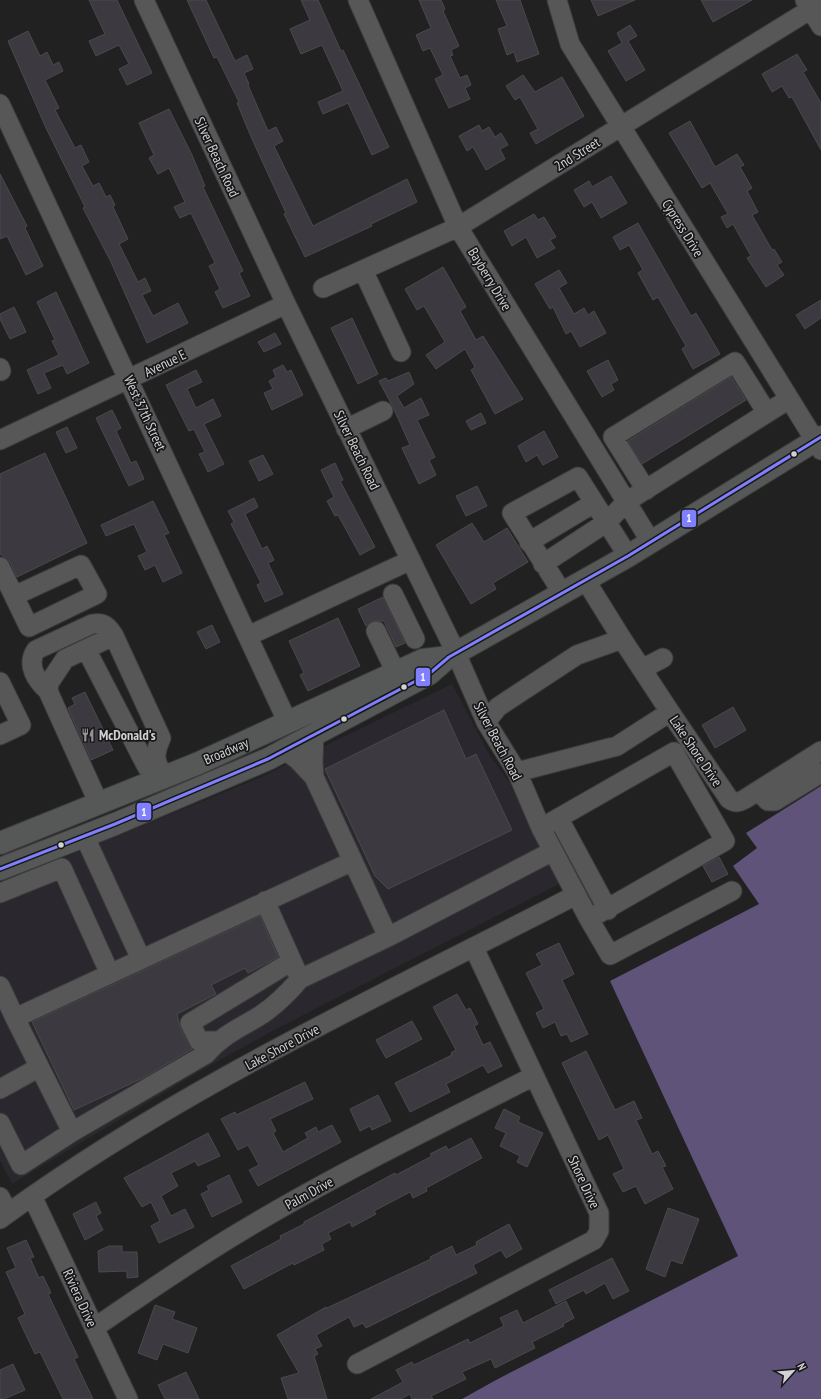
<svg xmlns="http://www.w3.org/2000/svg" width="821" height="1399" viewBox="0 0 821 1399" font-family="'PT Sans Narrow',sans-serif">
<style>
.built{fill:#2a282e}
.water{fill:#5f537a}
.building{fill:#3c3941;stroke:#4a4a4a}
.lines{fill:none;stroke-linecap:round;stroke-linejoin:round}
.minor-casing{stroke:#3b3b3b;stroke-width:21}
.major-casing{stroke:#3b3b3b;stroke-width:24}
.minor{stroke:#575758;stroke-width:19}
.major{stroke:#555857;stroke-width:22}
.bus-1-casing{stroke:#171719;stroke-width:6}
.bus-1{stroke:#8080ff;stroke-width:3}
.bus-dot{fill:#d2d1d3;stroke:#171719;stroke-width:1.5}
.labels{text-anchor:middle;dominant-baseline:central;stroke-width:3.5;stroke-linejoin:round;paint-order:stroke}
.street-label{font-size:14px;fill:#d2d1d3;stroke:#171719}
.poi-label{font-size:14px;font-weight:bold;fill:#d2d1d3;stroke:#171719;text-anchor:start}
.line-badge{stroke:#171719;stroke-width:1.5}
.badge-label{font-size:11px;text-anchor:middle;font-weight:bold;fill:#fff}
</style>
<rect width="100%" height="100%" fill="#212121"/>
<!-- built -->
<path class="built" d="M 452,684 L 490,756 L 509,782 L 559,884 L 274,1030 L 202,1070 L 12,1184 L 0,1160 L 0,884 L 259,778 Z"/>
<!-- water -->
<path class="water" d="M 821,786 L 821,1399 L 462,1399 L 496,1380 L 738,1256 L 610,981 L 759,904 L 733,866 L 757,848 L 746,833 Z"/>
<!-- building -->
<path class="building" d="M 89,0 L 117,0 L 152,73 L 127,85 L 119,69 L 129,64 L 119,45 L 96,56 L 89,41 L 105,34 Z
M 187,0 L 206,0 L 235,61 L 247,55 L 253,69 L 244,73 L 249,84 L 248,85 L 268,131 L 276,127 L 283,141 L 274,146 L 313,226 L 407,179 L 417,202 L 371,224 L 372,226 L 305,257 L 284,214 L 286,213 L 252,139 L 237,103 L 239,102 L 217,57 L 214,58 Z
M 301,0 L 318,0 L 341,51 L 343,50 L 389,147 L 372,155 L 348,103 L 323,114 L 318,102 L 343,91 L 322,45 L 301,54 L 290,29 L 310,20 Z
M 419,0 L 441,0 L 445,9 L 443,11 L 459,46 L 451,50 L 453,55 L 450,56 L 460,78 L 467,75 L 471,85 L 465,88 L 470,99 L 449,108 L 435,79 L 443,75 L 430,48 L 423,51 L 416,35 L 431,28 Z
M 496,0 L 520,0 L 539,54 L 517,62 L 514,52 L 507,55 L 498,29 L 507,26 Z
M 591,0 L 635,0 L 598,16 Z
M 701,0 L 752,0 L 713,22 Z
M 630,25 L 637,36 L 628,41 L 645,70 L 626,81 L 608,51 L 622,43 L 617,33 Z
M 28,31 L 40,56 L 47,52 L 53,65 L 59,62 L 63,71 L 45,80 L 59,108 L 55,110 L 75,148 L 81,145 L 89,162 L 82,166 L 93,186 L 99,183 L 106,197 L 110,195 L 115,205 L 113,207 L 128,239 L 119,244 L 138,282 L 145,278 L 151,291 L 142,295 L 153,316 L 178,303 L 188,323 L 147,343 L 111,262 L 83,208 L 85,207 L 46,128 L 8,41 Z
M 797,54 L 807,70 L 803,72 L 821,103 L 821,150 L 792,97 L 789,98 L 782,86 L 772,92 L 762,74 Z
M 523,75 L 535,92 L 562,77 L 584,116 L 536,144 L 530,133 L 538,129 L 520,97 L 515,100 L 506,86 Z
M 169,109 L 192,155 L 205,186 L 203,187 L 243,271 L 239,273 L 250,296 L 223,308 L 215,292 L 220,289 L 209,266 L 215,263 L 191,213 L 180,218 L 174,207 L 185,202 L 169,168 L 158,174 L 149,158 L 154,155 L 139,123 Z
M 690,121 L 715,167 L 737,154 L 744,165 L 740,167 L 752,188 L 747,191 L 758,212 L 752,215 L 772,250 L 774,249 L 782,262 L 777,265 L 784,275 L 766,287 L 747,258 L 751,256 L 733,224 L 727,228 L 721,217 L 728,214 L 710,183 L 702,188 L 669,133 Z
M 479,125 L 482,131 L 489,127 L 495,137 L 501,133 L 508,145 L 500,149 L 505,159 L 486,170 L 473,147 L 467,151 L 459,136 Z
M 0,174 L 27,226 L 25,228 L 43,266 L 26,275 L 7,236 L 0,239 Z
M 611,176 L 627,203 L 601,218 L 592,202 L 584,207 L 574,190 L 589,181 L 592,187 Z
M 534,214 L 538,220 L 544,217 L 556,237 L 550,240 L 555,248 L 537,258 L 526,237 L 512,246 L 504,231 Z
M 638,223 L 691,316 L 696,313 L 720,354 L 693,369 L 682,349 L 686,346 L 658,297 L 653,300 L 638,273 L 643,270 L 629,245 L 620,250 L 613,237 Z
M 443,267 L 466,307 L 460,311 L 476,340 L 483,336 L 523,399 L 495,414 L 471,370 L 475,367 L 465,349 L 436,369 L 426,355 L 445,342 L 424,306 L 417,310 L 405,289 Z
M 559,270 L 567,283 L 559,288 L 574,314 L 584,308 L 588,315 L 594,311 L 606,333 L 580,347 L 571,331 L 566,334 L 553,307 L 550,309 L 535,284 Z
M 56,292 L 89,363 L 67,374 L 63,365 L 44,373 L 51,388 L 38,394 L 27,370 L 59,355 L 52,341 L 55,340 L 37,302 Z
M 821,300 L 821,318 L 805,329 L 796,315 Z
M 14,307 L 26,332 L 10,339 L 0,319 L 0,314 Z
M 352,318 L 378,374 L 358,384 L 331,328 Z
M 275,333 L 281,344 L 264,352 L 258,342 Z
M 608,360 L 618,380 L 611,384 L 614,390 L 602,397 L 587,371 Z
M 283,365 L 287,372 L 291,370 L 303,395 L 272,410 L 264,393 L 273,389 L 269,381 L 276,377 L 273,370 Z
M 196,370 L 202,382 L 187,389 L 196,408 L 213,399 L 221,416 L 204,424 L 224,464 L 208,472 L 199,454 L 205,452 L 194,429 L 189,431 L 166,385 Z
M 409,372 L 414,384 L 397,396 L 404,408 L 421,398 L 429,415 L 417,420 L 435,457 L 429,460 L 436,475 L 419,484 L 402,448 L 410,445 L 393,407 L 379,381 L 386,378 L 388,381 Z
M 731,377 L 746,400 L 642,464 L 628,441 Z
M 112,410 L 121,428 L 116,431 L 131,463 L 136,461 L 144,479 L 129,486 L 96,418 Z
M 481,413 L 486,423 L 471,430 L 466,421 Z
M 67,427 L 77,448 L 66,453 L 56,432 Z
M 544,431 L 558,457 L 543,465 L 537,455 L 526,462 L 518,446 Z
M 45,453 L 87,543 L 17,577 L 10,562 L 0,554 L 0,474 Z
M 263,455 L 273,474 L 259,481 L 249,461 Z
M 335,463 L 343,480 L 340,481 L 375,547 L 360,555 L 338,515 L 335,516 L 327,501 L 334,497 L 321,470 Z
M 477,486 L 487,506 L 466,516 L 456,496 Z
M 254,498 L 258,507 L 245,514 L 262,549 L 267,546 L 274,560 L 268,563 L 283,594 L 265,602 L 257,585 L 261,583 L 231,524 L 234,522 L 228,511 Z
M 153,501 L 169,533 L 164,535 L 182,573 L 163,582 L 155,565 L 145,570 L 138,556 L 147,552 L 134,524 L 106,536 L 101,525 Z
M 472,523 L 484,542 L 507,528 L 528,562 L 493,583 L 496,589 L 471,604 L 436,545 Z
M 383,597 L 405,643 L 396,647 L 384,621 L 372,621 L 366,626 L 358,609 Z
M 338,618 L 360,666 L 308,691 L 300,675 L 304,673 L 289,641 Z
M 212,625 L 220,642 L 206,649 L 197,632 Z
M 85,692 L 113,750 L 91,760 L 68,708 L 75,704 L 72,698 Z
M 733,707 L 746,730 L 715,748 L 702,725 Z
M 444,710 L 466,759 L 476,754 L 512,830 L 388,889 L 375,876 L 325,769 Z
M 719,857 L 728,874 L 712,882 L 703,866 Z
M 260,916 L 278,957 L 248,973 L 245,968 L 211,985 L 216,994 L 177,1014 L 180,1028 L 192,1049 L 145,1077 L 74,1110 L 32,1022 Z
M 559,943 L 574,974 L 562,980 L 588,1034 L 571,1042 L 567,1034 L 561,1036 L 555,1022 L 543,1028 L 536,1013 L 544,1009 L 526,973 L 542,965 L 536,954 Z
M 457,994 L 466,1010 L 470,1008 L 478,1024 L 474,1026 L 483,1045 L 490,1042 L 502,1066 L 488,1073 L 483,1065 L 446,1084 L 450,1092 L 410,1112 L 395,1083 L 452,1055 L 451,1053 L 456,1050 L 433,1007 Z
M 412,1021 L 422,1039 L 386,1058 L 376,1040 Z
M 586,1051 L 615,1110 L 634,1101 L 642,1118 L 636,1120 L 652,1154 L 658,1151 L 666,1166 L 662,1167 L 673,1189 L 645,1204 L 636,1186 L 623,1192 L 613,1174 L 624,1169 L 608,1135 L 599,1140 L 562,1063 Z
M 305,1082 L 313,1099 L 270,1119 L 276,1131 L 273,1133 L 283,1152 L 308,1138 L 305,1133 L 316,1127 L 318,1132 L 332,1125 L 341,1142 L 258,1186 L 249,1170 L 259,1165 L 248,1145 L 238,1150 L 221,1119 L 235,1112 L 236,1115 Z
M 378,1095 L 391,1121 L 372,1130 L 370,1126 L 360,1131 L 350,1109 Z
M 504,1109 L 520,1117 L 518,1122 L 543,1133 L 527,1167 L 517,1162 L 520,1156 L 500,1146 L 506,1133 L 495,1128 Z
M 208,1133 L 220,1156 L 198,1166 L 195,1161 L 171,1173 L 178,1186 L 161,1196 L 171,1216 L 185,1209 L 194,1227 L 159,1243 L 151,1226 L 160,1221 L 151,1202 L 142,1207 L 124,1178 Z
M 471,1138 L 482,1158 L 426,1188 L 427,1191 L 413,1198 L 410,1192 L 374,1211 L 376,1214 L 352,1227 L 350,1222 L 328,1233 L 331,1239 L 322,1244 L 324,1250 L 294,1265 L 293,1263 L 244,1289 L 231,1266 L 281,1239 L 280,1236 L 304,1224 L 304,1222 L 395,1173 L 396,1175 L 432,1156 L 430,1154 L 446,1146 L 448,1150 Z
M 229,1175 L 242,1202 L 212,1217 L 201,1194 L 209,1190 L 207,1186 Z
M 96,1202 L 101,1213 L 96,1216 L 103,1230 L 85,1240 L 73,1214 Z
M 668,1208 L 699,1219 L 682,1264 L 671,1260 L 665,1277 L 646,1269 Z
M 509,1224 L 522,1249 L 506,1258 L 501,1250 L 473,1265 L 477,1273 L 366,1328 L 363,1323 L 354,1327 L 349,1317 L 316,1335 L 322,1346 L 315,1349 L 318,1354 L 314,1356 L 327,1399 L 288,1399 L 281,1378 L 299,1373 L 277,1335 L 326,1307 L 327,1308 L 431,1259 L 430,1257 L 452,1246 L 456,1255 L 477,1245 L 476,1242 Z
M 26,1240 L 34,1257 L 30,1258 L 39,1278 L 43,1276 L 51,1293 L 48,1294 L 78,1357 L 74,1359 L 93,1399 L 63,1399 L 40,1352 L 35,1354 L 18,1318 L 25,1314 L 6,1272 L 16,1268 L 7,1248 Z
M 109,1246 L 122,1246 L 122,1252 L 137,1252 L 138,1277 L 127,1278 L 127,1271 L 99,1272 L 98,1251 Z
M 612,1258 L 629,1291 L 613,1299 L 605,1283 L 586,1294 L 584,1290 L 556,1304 L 549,1290 Z
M 566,1301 L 574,1318 L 563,1324 L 564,1326 L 532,1342 L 535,1348 L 495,1368 L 491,1359 L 462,1372 L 466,1379 L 431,1396 L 433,1399 L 412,1399 L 410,1394 L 401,1399 L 371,1399 L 403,1382 L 396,1370 L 412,1362 L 414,1365 L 468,1339 L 470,1343 L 504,1326 L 500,1318 L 517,1310 L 523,1323 Z
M 155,1305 L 175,1312 L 172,1319 L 197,1328 L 188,1353 L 163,1344 L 157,1360 L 138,1353 Z
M 13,1364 L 25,1390 L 4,1399 L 0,1399 L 0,1370 Z
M 186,1372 L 199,1399 L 165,1399 L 158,1385 Z"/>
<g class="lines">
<!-- minor casing -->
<g class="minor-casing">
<path id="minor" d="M 144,0 L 286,304 L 456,653 L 486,722 L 517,772 L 541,828 L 589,919
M 358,0 L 458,227 L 651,542
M 557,0 L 570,44 L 821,450
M 805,0 L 821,26
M 0,104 L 288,723
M 363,270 L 401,352
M 323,288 L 458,227 L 821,3
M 0,368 L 1,371 L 0,371
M 346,429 L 383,411
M 0,440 L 286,304
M 646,490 L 613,437 L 735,362 L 767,413
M 529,542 L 594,503
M 543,564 L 607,522 L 626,502 L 789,399
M 0,567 L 29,627 L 97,594 L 81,565 L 14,596
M 393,594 L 415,639
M 563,594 L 512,513 L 578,477 L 628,556
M 376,631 L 396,673
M 248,636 L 411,560
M 622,639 L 670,712
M 86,649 L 65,659 L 49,683 L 48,691 L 99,804
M 642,669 L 663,658
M 0,682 L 21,725 L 0,735
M 48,691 C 36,680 26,665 36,650 L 92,624 C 104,622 108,626 114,636
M 486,722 L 498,707 L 577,655 L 622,639 L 586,581
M 314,734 L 313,763 L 314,777 L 388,937
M 284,750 L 297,759 L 314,777
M 159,767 L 147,767 L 86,649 L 114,636 L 161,738 C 153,757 155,759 163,778
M 517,772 L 617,746 L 670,712 L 729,799 C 735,803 738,803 745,799 L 821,751
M 758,791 L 768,801 L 775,801 L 821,773
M 559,819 L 608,910
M 541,828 L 674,752 L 725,841 L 589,919 L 610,955 L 732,891
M 84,835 L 141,959
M 0,893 L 62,868 L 110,974
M 265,901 L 300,979 L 388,937 L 553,851
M 0,986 L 15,1018 L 353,861
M 15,1018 L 72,1132
M 217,1041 L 199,1041 L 190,1023 L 292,961
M 0,1089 L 38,1068
M 0,1123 L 21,1165 L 72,1132 L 206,1054 C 222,1035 240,1028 261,1015 C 276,1005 288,993 300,979
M 32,1196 L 128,1399
M 0,1197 L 8,1213
M 0,1219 C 178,1089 380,996 576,895
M 94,1328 C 141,1296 187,1264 235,1235 C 332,1176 434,1127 534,1076
M 357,1364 L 594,1240 L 599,1231 L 599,1213 L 474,948"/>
</g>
<!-- major casing -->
<g class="major-casing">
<path id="major" d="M 0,843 L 199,763 L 423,660 L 449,657 L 456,653 L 628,556 L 821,437
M 0,869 L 115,824 L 268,759 L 429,674 L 445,660"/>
</g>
<!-- minor -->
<use href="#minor" class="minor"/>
<!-- major -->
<use href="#major" class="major"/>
<!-- bus-1 casing -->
<g class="bus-1-casing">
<path id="bus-1" d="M 0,869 L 115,824 L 268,759 L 429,674 L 449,657 L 628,556 L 821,437"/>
</g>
<!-- bus-1 -->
<use href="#bus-1" class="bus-1"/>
</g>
<!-- icons -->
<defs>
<g id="restaurant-bare" transform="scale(1.08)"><path d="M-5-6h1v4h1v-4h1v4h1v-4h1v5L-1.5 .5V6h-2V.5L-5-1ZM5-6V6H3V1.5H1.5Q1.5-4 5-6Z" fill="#949395" stroke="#171719" stroke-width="2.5" paint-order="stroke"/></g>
</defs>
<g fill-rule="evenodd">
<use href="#restaurant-bare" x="88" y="735"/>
</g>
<!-- markers -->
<g class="bus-dot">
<circle cx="794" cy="454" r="3.5"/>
<circle cx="404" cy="687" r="3.5"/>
<circle cx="344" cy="719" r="3.5"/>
<circle cx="61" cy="845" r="3.5"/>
</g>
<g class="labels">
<!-- street labels -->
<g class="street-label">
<text transform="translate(577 154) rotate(-32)">2nd Street</text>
<text transform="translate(217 157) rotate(65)">Silver Beach Road</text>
<text transform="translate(683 228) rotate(58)">Cypress Drive</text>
<text transform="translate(490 279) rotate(59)">Bayberry Drive</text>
<text transform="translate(165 363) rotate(-26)">Avenue E</text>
<text transform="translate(145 413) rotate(65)">West 37th Street</text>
<text transform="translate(357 450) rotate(64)">Silver Beach Road</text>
<text transform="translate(498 741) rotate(62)">Silver Beach Road</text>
<text transform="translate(226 751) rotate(-23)">Broadway</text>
<text transform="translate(696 751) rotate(56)">Lake Shore Drive</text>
<text transform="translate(282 1047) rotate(-28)">Lake Shore Drive</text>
<text transform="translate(584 1182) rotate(65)">Shore Drive</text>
<text transform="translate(309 1193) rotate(-29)">Palm Drive</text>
<text transform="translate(80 1298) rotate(65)">Riviera Drive</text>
</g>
<!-- poi labels -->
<g class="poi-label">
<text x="99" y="735">McDonald's</text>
</g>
</g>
<g class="line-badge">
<rect x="681" y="509" width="16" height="19" rx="4" fill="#8080ff"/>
<rect x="415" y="667" width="16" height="20" rx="4" fill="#8080ff"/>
<rect x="136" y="802" width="16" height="19" rx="4" fill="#8080ff"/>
</g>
<g class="badge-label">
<text x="689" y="522">1</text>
<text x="423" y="681">1</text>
<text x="144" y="816">1</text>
</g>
<!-- north arrow -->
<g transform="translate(793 1371) rotate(63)" stroke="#171719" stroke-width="3" paint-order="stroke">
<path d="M0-3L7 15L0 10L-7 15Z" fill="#d2d1d3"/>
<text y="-6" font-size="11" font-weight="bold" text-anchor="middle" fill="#d2d1d3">N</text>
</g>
</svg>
